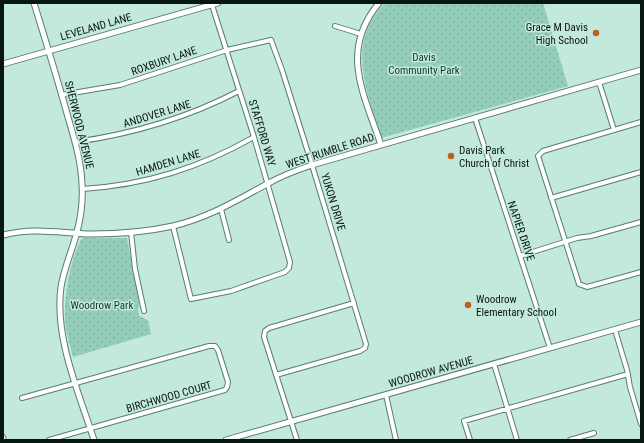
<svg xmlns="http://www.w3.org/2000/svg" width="644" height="443" viewBox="0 0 644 443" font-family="'Roboto Condensed',sans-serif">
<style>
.park{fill:url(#park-dots)}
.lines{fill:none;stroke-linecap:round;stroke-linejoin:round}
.minor-casing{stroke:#597c70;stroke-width:6}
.tertiary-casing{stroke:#597c70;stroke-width:7}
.minor{stroke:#fff;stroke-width:4}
.tertiary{stroke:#fff;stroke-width:5}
.poi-dot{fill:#c05d23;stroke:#c3e9dc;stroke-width:1.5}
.labels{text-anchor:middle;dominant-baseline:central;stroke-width:3;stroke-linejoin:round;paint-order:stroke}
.street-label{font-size:11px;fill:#081612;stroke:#c3e9dc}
.poi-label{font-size:11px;fill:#081612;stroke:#c3e9dc;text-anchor:start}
.park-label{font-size:11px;fill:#10372c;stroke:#c3e9dc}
</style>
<defs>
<pattern id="park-dots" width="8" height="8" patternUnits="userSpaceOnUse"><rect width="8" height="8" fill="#94cebb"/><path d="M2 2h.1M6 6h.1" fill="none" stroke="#7eb0a0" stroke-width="1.8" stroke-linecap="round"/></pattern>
</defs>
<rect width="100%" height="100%" fill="#c3e9dc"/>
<!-- park -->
<path class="park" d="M 385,3 L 543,3 L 568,86 L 381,138 C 367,92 345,43 385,3 Z
M 82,238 L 127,238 L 139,302 L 138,310 L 139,316 L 148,320 L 151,334 L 73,357 C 70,345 66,333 65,320 C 64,296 70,259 82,238 Z"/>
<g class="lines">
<!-- minor casing -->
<g class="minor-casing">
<path id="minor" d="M 335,26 L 361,34
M 599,82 L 614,130
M 61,95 L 120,85 L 227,50 L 271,40 L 282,70 L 312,165 L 366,344 L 365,348 L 360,351 L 276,375
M 475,118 L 550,348
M 641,122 L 543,151 L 538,156 L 579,284 L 587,287 L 641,272
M 75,142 C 133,134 187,118 239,91
M 82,189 C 146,185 199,168 254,137
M 551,198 L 641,172
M 221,209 L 229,240
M 173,226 L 191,299 L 231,291 L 285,272 L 289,268 L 290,262 L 254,137 L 212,5
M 131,232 L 135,269 L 144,311
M 520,256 L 577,238 L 591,236 L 641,222
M 615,330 L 627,370 L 630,387 L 641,424
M 494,364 L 517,440
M 386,395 L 396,440
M 22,398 L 209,346 L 215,346 L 218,350 L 228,382 L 227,387 L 225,390 L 49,440
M 3,437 L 4,440
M 297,440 L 264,337 L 265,331 L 269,328 L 354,303
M 470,440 L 464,421 L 628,374
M 570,440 L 594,433"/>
</g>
<!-- tertiary casing -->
<g class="tertiary-casing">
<path id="tertiary" d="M 34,3 C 45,39 56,74 66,110 C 73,135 81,158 82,184 C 83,200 81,217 77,232 C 72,251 64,268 61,287 C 54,337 79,393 94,440
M 379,3 C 339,51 364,94 381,145
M 3,64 L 218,3
M 3,235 C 35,227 59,233 91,234 C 118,234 146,232 173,226 C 208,218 237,200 267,184 C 281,176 297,170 312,165 L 641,70
M 226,440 L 641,322"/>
</g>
<!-- minor -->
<use href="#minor" class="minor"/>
<!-- tertiary -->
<use href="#tertiary" class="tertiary"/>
</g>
<!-- markers -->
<g class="poi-dot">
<circle cx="596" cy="33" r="4"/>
<circle cx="451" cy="156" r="4"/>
<circle cx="468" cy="305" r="4"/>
</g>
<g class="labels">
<!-- street labels -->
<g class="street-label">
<text transform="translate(96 27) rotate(-16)">LEVELAND LANE</text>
<text transform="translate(164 61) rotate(-19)">ROXBURY LANE</text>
<text transform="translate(157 114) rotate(-17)">ANDOVER LANE</text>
<text transform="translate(79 125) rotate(76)">SHERWOOD AVENUE</text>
<text transform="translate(262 133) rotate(73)">STAFFORD WAY</text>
<text transform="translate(330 151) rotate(-18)">WEST RUMBLE ROAD</text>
<text transform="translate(168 163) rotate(-17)">HAMDEN LANE</text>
<text transform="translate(333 202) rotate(73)">YUKON DRIVE</text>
<text transform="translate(521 231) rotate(71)">NAPIER DRIVE</text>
<text transform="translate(431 372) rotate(-16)">WOODROW AVENUE</text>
<text transform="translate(169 397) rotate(-16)">BIRCHWOOD COURT</text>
</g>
<!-- poi labels -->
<g class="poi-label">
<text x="588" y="27" text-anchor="end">Grace M Davis<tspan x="588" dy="13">High School</tspan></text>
<text x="459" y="150">Davis Park<tspan x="459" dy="13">Church of Christ</tspan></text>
<text x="476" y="299">Woodrow<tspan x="476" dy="13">Elementary School</tspan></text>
</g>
<!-- park labels -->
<g class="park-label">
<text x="424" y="57">Davis<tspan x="424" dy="13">Community Park</tspan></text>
<text x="102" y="305">Woodrow Park</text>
</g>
</g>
<!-- border -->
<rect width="644" height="443" fill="none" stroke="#081612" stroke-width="8"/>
</svg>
